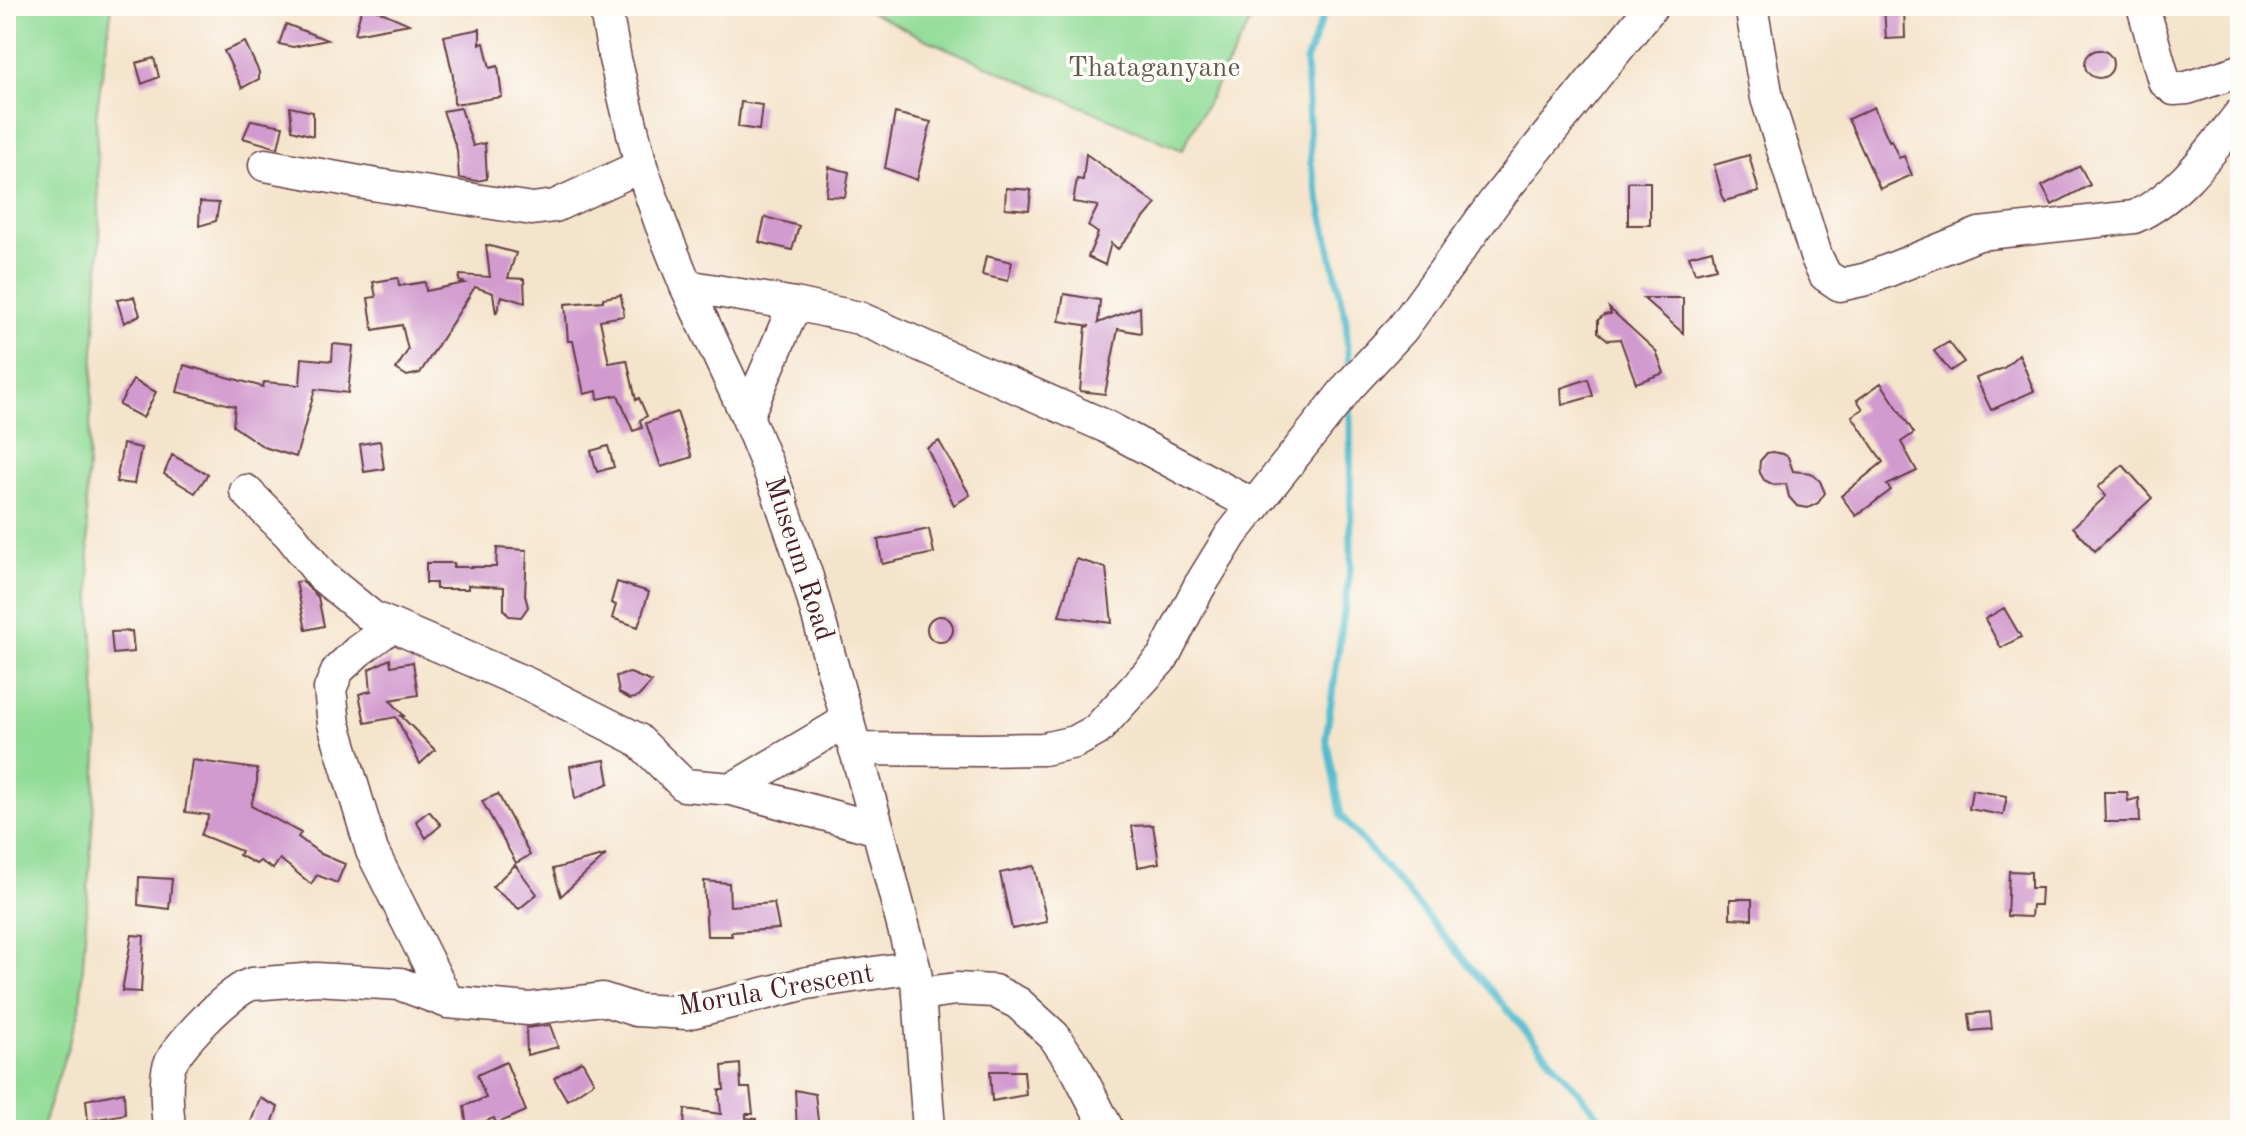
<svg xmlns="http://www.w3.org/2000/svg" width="2246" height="1136" viewBox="0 0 2246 1136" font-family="'Old Standard TT',serif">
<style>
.green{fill:#92dc98;stroke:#6e7e62;stroke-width:2}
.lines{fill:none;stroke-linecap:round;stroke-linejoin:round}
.stream{stroke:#52bcce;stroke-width:7}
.building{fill:#d29bcf}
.minor-casing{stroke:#643d43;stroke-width:35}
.minor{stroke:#fff;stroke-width:32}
.labels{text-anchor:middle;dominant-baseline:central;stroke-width:7;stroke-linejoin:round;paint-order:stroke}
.park-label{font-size:28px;fill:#60584c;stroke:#fdfcf7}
.street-label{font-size:28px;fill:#4a1f2b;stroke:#fdfcf7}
</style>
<rect width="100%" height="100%" fill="#fdfcf7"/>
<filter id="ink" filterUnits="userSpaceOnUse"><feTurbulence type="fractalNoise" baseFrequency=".0125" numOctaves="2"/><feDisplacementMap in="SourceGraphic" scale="16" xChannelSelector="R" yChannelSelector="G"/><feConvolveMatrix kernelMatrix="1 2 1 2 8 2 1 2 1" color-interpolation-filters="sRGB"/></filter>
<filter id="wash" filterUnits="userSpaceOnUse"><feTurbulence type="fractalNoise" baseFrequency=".006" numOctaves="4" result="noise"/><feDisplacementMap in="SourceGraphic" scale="32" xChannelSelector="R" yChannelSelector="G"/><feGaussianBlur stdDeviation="1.8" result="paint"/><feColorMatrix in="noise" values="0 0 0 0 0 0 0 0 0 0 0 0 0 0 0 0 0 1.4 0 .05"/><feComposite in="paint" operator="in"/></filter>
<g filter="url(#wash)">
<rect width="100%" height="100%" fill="#f5e4cc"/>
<!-- green -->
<path class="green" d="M 6,6 L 112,6 L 96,116 L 100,240 L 86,503 L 98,741 L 80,1010 L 41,1130 L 6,1130 Z
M 860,6 L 1259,6 L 1182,150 L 923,38 Z"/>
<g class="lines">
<!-- stream -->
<path class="stream" d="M 1327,6 L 1306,61 L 1311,163 L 1346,320 L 1349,372
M 1350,404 L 1351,564 L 1326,737 L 1341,816 L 1611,1130"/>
</g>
<g id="blocks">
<!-- building -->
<path class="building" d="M 362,6 L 368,6 L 409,24 L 355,34 Z
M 1884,6 L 1904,6 L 1905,38 L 1886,39 Z
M 286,24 L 327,40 L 293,47 L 279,44 Z
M 480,29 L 480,44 L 484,43 L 490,68 L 498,66 L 502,97 L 454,104 L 453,76 L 444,36 Z
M 245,42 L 259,72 L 259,79 L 242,88 L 224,51 Z
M2085 64a14 14 0 1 1 28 0a14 14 0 1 1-28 0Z
M 154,58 L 159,77 L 142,84 L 136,63 Z
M 741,102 L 762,105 L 759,130 L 738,127 Z
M 290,107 L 313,112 L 313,136 L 292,130 Z
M 1874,107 L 1889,141 L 1891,140 L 1899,158 L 1904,156 L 1912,175 L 1880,189 L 1848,119 Z
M 461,108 L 473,146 L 485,143 L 487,179 L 477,181 L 459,178 L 457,150 L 443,111 Z
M 895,113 L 931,122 L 917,180 L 885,168 Z
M 251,120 L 283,126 L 278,148 L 243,138 Z
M 1086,154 L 1156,204 L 1118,249 L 1111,243 L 1105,265 L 1088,257 L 1098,233 L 1088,226 L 1098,206 L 1073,202 L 1077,179 L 1083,180 Z
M 1749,155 L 1759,192 L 1724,201 L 1714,165 Z
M 2080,166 L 2090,185 L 2052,205 L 2042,186 Z
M 829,167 L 849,172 L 845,197 L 826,196 Z
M 1628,182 L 1650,182 L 1650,225 L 1628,225 Z
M 1006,188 L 1031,190 L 1029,210 L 1005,208 Z
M 200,202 L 219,203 L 216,221 L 199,226 Z
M 765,217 L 799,226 L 792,250 L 759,242 Z
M 486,245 L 516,253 L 508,278 L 524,279 L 525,303 L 502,296 L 496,314 L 493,293 L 475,287 L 420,373 L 407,376 L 396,369 L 408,350 L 402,325 L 373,330 L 368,298 L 376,297 L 373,282 L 398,278 L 399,286 L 425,282 L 426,291 L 465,283 L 459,281 L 460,275 L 490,277 Z
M 1712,250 L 1716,268 L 1695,273 L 1689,256 Z
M 986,256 L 1012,262 L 1008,281 L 982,275 Z
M 1064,294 L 1100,300 L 1098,323 L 1140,307 L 1141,333 L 1118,329 L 1105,394 L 1080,391 L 1086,327 L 1090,326 L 1059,321 Z
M 621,295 L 624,316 L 600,320 L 609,363 L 627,360 L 636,400 L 639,398 L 647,416 L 640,420 L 642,428 L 633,431 L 618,395 L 598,399 L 597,391 L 584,394 L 573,341 L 568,341 L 565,304 L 603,301 L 603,298 Z
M 134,297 L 140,315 L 124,323 L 117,300 Z
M 1643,298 L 1683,298 L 1683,333 Z
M 1609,308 L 1656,351 L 1664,373 L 1636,383 L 1620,339 L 1608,340 L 1598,332 L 1598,320 L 1604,315 L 1611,314 Z
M 1949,342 L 1964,362 L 1950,371 L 1934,351 Z
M 333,344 L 353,346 L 348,393 L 315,389 L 296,457 L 264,447 L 233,426 L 235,406 L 177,392 L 184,365 L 263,387 L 264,382 L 300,385 L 302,358 L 332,361 Z
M 2019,354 L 2034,391 L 1991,410 L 1976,378 L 2004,368 Z
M 1588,379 L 1593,396 L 1562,405 L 1561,388 Z
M 133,380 L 156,392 L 143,418 L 119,405 Z
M 1881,383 L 1914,433 L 1901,442 L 1917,471 L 1887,485 L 1891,490 L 1856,516 L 1841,496 L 1883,462 L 1852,416 L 1863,409 L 1857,400 Z
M 677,412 L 692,457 L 661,467 L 646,423 Z
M 380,441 L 384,469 L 364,472 L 360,444 Z
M 939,441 L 970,495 L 954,505 L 927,448 Z
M 123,444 L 141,448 L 134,484 L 116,482 Z
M 608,446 L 614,467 L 597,472 L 591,451 Z
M 1772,452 L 1783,454 L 1788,457 L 1793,471 L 1811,473 L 1820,481 L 1825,493 L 1818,503 L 1808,508 L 1797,506 L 1789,497 L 1786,484 L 1774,485 L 1764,480 L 1759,471 L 1760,461 L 1767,453 Z
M 172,455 L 208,474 L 195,493 L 164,474 Z
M 2123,465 L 2152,498 L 2095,551 L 2073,527 L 2106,496 L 2098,487 Z
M 929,529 L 934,553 L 882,564 L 878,540 Z
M 497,548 L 527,550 L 525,595 L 528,607 L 521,617 L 509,616 L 504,610 L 504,587 L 468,585 L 468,589 L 436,589 L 436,583 L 426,583 L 426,563 L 454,563 L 453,567 L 496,567 Z
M 1076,559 L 1106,568 L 1112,623 L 1059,616 Z
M 302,581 L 318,597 L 324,626 L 306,630 L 296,582 Z
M 617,582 L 649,592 L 638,627 L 612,618 L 616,605 L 611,603 Z
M 2004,608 L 2021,637 L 2001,648 L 1985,619 Z
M927 629a13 13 0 1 1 26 0a13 13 0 1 1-26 0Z
M 132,631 L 134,652 L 113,654 L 111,632 Z
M 390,659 L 391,666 L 413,662 L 418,695 L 390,700 L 404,716 L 401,716 L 435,750 L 420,764 L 396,717 L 365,723 L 359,694 L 371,691 L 369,669 Z
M 630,673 L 652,682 L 638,697 L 630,699 L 619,693 L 616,676 Z
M 192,760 L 257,769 L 257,782 L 251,806 L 301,833 L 298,837 L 321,854 L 345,864 L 337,883 L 317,875 L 311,884 L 280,859 L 273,869 L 260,861 L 256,864 L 239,855 L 241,851 L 201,835 L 209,815 L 185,812 Z
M 605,760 L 609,783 L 575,799 L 570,766 Z
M 1972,790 L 2007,796 L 2003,815 L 1969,809 Z
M 2104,792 L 2127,792 L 2128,801 L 2139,798 L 2140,822 L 2105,822 Z
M 498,794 L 530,855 L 516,863 L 482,801 Z
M 429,811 L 441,825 L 426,838 L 416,821 Z
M 1153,825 L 1159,863 L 1138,867 L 1132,826 Z
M 606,855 L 561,896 L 553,869 Z
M 515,865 L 537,894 L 519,909 L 492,887 Z
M 1034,866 L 1047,922 L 1012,929 L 1000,873 Z
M 2009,871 L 2031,872 L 2031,888 L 2041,888 L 2040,905 L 2032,905 L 2031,917 L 2007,916 Z
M 139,877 L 172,879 L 169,909 L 138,905 Z
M 704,881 L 729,883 L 730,906 L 774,903 L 779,929 L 731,932 L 732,936 L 707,936 Z
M 1730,899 L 1752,899 L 1752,919 L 1730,918 Z
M 132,935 L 144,936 L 141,992 L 122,991 Z
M 1990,1012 L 1992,1029 L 1971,1031 L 1969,1014 Z
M 550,1025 L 558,1047 L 527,1055 L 526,1028 Z
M 582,1061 L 594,1082 L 567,1100 L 554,1078 Z
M 506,1062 L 526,1111 L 496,1124 L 494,1118 L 467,1128 L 464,1106 L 486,1098 L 477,1075 Z
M 740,1064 L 741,1088 L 750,1088 L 753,1114 L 746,1114 L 746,1118 L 756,1119 L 755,1130 L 684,1130 L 685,1109 L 721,1114 L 719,1090 L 724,1090 L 722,1066 Z
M 990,1071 L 1024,1071 L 1026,1095 L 992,1101 Z
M 795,1090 L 815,1094 L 819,1130 L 797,1130 Z
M 124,1092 L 125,1114 L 88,1121 L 86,1100 Z
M 260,1098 L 278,1107 L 270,1130 L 248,1130 Z"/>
</g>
</g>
<g filter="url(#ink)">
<use href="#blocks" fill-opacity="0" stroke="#643d43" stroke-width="2"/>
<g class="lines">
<!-- minor casing -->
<g class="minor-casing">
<path id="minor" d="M 605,6 L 615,59 L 641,166 L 661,224 L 686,286 L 747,416 L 776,487 L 807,577 L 878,829 L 914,967 L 919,994 L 929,1130
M 1751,6 L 1767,98 L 1816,256 L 1825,275 L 1840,285 L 1867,279 L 1979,234 L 2134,217 C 2179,197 2210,152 2240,114
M 2143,6 L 2164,81 L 2174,89 L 2187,88 L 2240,71
M 265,165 L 365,183 L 532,209 L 555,206 L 641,166
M 686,286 L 795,304 L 859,318 L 1105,426 L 1255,506
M 747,416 L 795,304
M 246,491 L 290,535 L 322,576 L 372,617 L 530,685 L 637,739 L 684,785 L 732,789 L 878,829
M 392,626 L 358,651 L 338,670 L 330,689 L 334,724 L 372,851 L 448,1002
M 855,749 L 982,750 L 1043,749 L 1075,742 L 1097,730 L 1163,657 L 1199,587 L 1231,535 L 1349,386 L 1402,329 L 1495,201 L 1652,6
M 732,789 L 848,720
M 919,994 L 956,989 L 994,991 L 1018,1003 L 1054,1036 L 1077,1070 L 1108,1130
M 170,1130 C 167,1116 165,1081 169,1067 C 174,1048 232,989 252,984 L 316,979 L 400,984 L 448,1002 L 529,1009 L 602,999 L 636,1010 L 687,1013 L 807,983 L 914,967"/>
</g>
<!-- minor -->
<use href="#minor" class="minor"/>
</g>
</g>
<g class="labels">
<!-- park labels -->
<g class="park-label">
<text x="1154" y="69">Thataganyane</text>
</g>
<!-- street labels -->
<g class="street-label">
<text transform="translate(798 559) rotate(72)">Museum Road</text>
<text transform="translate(776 991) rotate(-10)">Morula Crescent</text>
</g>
</g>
<!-- margin -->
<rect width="2246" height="1136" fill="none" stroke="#fdfcf7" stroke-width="32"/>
</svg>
